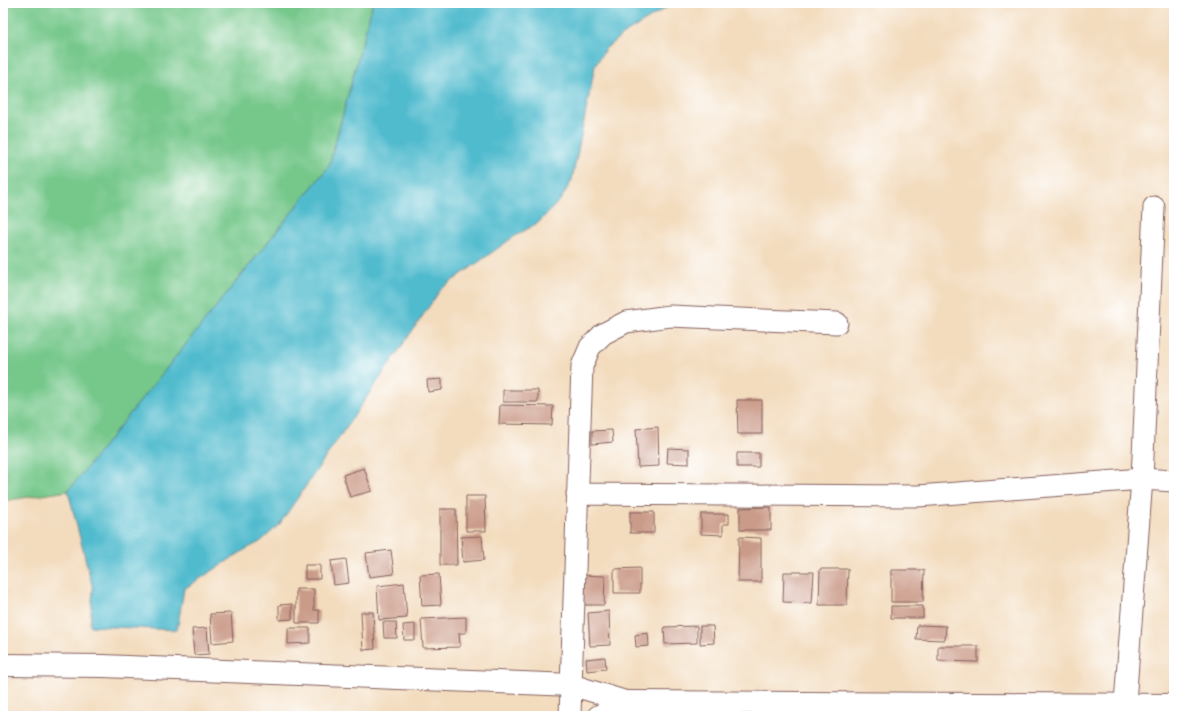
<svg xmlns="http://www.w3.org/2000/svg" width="1177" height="719" viewBox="0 0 1177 719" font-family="'Architects Daughter',sans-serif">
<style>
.green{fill:#74c78a;stroke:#5f735a}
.water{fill:#51bbce;stroke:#4e6d7c}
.building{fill:#cb9b89}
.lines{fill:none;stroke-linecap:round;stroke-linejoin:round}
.minor-casing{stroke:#85615e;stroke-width:23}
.tertiary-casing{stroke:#85615e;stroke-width:24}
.minor{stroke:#fff;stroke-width:21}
.tertiary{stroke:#fff;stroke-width:22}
</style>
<rect width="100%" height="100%" fill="#fff"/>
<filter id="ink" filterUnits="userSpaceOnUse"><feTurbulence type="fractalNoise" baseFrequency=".025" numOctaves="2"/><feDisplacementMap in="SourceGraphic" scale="8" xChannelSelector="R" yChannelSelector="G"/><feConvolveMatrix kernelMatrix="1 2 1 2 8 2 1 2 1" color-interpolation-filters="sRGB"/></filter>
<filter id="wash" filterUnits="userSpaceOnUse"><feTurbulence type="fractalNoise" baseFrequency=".012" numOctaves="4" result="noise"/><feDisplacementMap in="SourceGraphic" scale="16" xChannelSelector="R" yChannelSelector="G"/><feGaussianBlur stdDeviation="0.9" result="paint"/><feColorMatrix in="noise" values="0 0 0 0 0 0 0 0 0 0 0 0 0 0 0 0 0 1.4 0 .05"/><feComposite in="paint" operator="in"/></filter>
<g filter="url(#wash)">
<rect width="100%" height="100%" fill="#f3dcbe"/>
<!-- green -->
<path class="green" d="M 3,3 L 373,3 L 329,166 L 68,491 L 3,501 Z"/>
<!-- water -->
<path class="water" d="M 373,3 L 674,3 L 622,35 L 606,48 L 595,66 L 572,180 L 561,199 L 539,222 L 512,238 L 441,289 L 279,525 L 260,542 L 246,549 L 184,589 L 177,630 L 90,626 L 93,589 L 68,491 L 329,166 Z"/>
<g id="blocks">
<!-- building -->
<path class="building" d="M 442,379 L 442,390 L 428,392 L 427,380 Z
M 503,390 L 538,390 L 538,402 L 503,402 Z
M 737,400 L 762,400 L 762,434 L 738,434 Z
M 500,405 L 553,406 L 552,425 L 499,424 Z
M 658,427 L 659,466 L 638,467 L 636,429 Z
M 612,430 L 613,442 L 592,444 L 592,431 Z
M 668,448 L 689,449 L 689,464 L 667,463 Z
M 737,453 L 759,453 L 759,467 L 737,467 Z
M 364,468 L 372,491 L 350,497 L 343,475 Z
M 466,496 L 485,496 L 486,531 L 466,531 Z
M 771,507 L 771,530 L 740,530 L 740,508 Z
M 440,509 L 456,509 L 457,565 L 440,565 Z
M 630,512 L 654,512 L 654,533 L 630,533 Z
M 701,514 L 729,514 L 729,524 L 723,524 L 723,535 L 701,534 Z
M 482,536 L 484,560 L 463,562 L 461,537 Z
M 739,537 L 761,538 L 761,582 L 738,582 Z
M 391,550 L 394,574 L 369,577 L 366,553 Z
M 346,559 L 349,583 L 334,585 L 331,561 Z
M 305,565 L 320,565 L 320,579 L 305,579 Z
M 640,568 L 640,593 L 614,593 L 614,569 Z
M 820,569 L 848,569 L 847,605 L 819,605 Z
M 891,570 L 924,570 L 923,602 L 891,602 Z
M 784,572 L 814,572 L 812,603 L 783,602 Z
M 439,574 L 441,605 L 422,606 L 420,575 Z
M 582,575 L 605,576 L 604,605 L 581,605 Z
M 404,583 L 407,618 L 379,620 L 377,586 Z
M 296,589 L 314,589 L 314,610 L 319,610 L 319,623 L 296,623 Z
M 292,604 L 292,619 L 279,620 L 279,605 Z
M 891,606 L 923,606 L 923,618 L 891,618 Z
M 609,611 L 610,645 L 590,646 L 588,613 Z
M 361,612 L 373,612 L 375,649 L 363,650 Z
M 231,613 L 233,641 L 212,643 L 210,614 Z
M 466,617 L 466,633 L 459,633 L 460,647 L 423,648 L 421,619 Z
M 383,622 L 396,622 L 397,638 L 384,638 Z
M 415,624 L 415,640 L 404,640 L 403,625 Z
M 917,625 L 946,626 L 945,640 L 916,639 Z
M 697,626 L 697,643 L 665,644 L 664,627 Z
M 700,626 L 713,626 L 714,643 L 700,644 Z
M 207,628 L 209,654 L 194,655 L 192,629 Z
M 288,628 L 310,628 L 310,643 L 288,644 Z
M 648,633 L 649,646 L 636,647 L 635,635 Z
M 938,646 L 978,646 L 978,662 L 938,661 Z
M 605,657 L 606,669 L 587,671 L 586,659 Z"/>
</g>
</g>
<g filter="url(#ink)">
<use href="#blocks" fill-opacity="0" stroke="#85615e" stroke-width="1"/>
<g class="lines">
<!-- minor casing -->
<g class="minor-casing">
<path id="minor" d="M 577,494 L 918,496 L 1142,479 L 1174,481
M 572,685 L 627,702
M 570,716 L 582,366 L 590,347 L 603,334 L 626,322 L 670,316 L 837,323
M 598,716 L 627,702
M 1124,716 L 1142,479 L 1154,207"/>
</g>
<!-- tertiary casing -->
<g class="tertiary-casing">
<path id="tertiary" d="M 3,665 L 103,666 L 572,685
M 627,702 L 1174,705"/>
</g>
<!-- minor -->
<use href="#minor" class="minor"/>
<!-- tertiary -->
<use href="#tertiary" class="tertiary"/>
</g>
</g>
<!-- margin -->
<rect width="1177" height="719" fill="none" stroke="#fff" stroke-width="16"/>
</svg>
